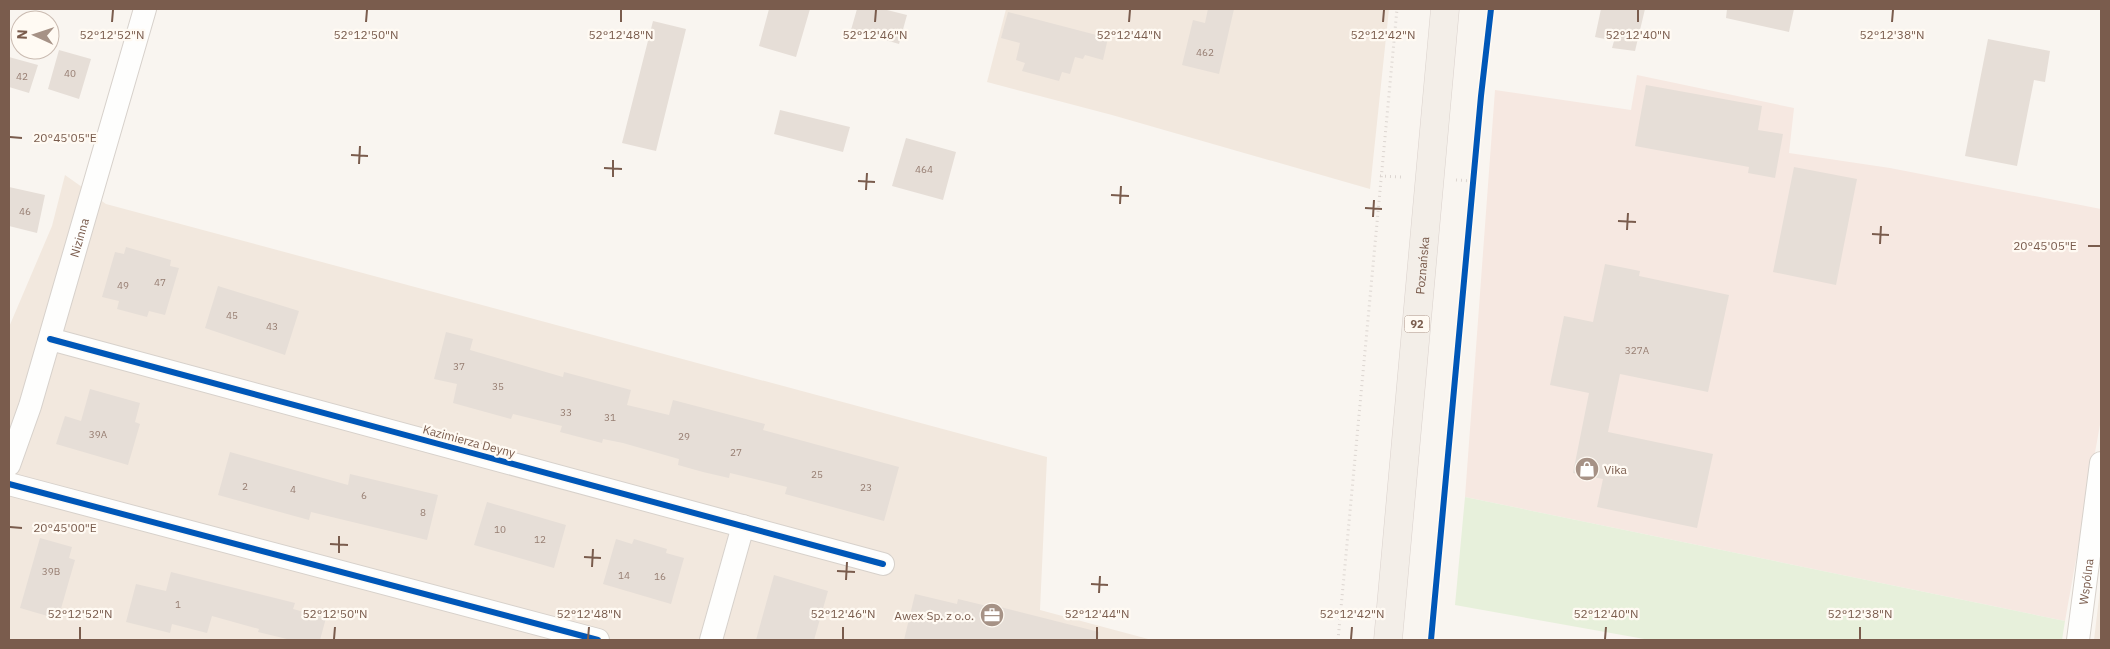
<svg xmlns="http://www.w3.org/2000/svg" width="2110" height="649" viewBox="0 0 2110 649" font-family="'IBM Plex Sans',sans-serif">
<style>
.residential{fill:#f2e8de}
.commercial{fill:#f6e8e1}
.green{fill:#e7f0db}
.building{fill:#e6ded7}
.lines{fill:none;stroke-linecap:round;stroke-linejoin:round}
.minor-casing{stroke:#d7d1cb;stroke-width:24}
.primary-casing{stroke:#dad1cc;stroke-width:29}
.path{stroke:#dcd5d0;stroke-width:3;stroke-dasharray:1 4;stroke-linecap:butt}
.minor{stroke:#fefefd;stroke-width:22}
.primary{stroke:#f3eee8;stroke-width:28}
.cycleway-casing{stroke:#fffaf3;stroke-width:9}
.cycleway{stroke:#0057b8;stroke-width:6}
.ticks{fill:none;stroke:#7a5c4d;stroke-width:2}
.labels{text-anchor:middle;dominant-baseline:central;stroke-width:4.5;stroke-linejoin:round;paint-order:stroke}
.number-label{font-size:10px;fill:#977e72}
.shield{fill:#fffaf3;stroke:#a28b7f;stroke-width:1}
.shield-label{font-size:11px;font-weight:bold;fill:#7a5c4d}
.street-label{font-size:12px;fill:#7a5c4d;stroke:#fffaf3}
.poi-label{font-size:12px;fill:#7a5c4d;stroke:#fffaf3;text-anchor:start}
.ticks-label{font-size:12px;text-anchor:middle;fill:#7a5c4d;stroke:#fffaf3;stroke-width:4.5;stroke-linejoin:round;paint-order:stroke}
</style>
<rect width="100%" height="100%" fill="#f9f5f0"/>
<!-- residential -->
<path class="residential" d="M 1006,9 L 1389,9 L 1370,189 L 1112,115 L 987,82 Z
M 65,175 L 106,204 L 1047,457 L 1040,610 L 1152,640 L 9,640 L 9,327 L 52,226 Z
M 2101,582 L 2101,640 L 2094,640 L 2100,590 Z"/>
<!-- commercial -->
<path class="commercial" d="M 1637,75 L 1794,108 L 1789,153 L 1890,168 L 2101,209 L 2101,419 L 2065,621 L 1465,497 L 1495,90 L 1631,110 Z"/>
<!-- green -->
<path class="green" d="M 1465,497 L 2065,621 L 2062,640 L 1650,640 L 1455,605 Z"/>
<!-- building -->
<path class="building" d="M 769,9 L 810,9 L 796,57 L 759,46 Z
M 857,9 L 883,9 L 907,15 L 899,44 L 851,30 Z
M 1208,9 L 1234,9 L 1219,74 L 1182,65 L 1193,20 L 1205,23 Z
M 1601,9 L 1645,9 L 1635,51 L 1612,48 L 1614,41 L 1595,37 Z
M 1727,9 L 1794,9 L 1789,32 L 1726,18 Z
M 1008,12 L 1108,38 L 1103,60 L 1085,55 L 1083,59 L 1075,57 L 1070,74 L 1062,72 L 1059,81 L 1022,71 L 1025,63 L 1016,60 L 1020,43 L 1001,38 Z
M 653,21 L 686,29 L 656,151 L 622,143 Z
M 1988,39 L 2050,51 L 2045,82 L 2034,80 L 2017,166 L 1965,156 Z
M 59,50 L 91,59 L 79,99 L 48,89 Z
M 9,57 L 38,65 L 29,93 L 9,87 Z
M 1646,85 L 1762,106 L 1758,130 L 1783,134 L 1775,178 L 1748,173 L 1749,167 L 1635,146 Z
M 780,110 L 850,127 L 843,152 L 774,134 Z
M 906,138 L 956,152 L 943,200 L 892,186 Z
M 1794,167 L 1857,179 L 1836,285 L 1773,272 Z
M 9,187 L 45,195 L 37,233 L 9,226 Z
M 126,247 L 171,260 L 170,266 L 179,268 L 165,315 L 149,311 L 147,317 L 117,309 L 119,301 L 102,297 L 115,252 L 124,254 Z
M 1605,264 L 1640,271 L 1639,276 L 1729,295 L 1708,392 L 1620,374 L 1608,432 L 1713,454 L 1697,528 L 1597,507 L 1603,479 L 1573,473 L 1589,393 L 1550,385 L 1564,316 L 1593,322 Z
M 218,286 L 299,311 L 285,355 L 205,328 Z
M 446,332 L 473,339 L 470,350 L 563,377 L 564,372 L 631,390 L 627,405 L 669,415 L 673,400 L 765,424 L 763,430 L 899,467 L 884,521 L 785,494 L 787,487 L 730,473 L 729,478 L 703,472 L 678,465 L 679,459 L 623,443 L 603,439 L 602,443 L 560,432 L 562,426 L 513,414 L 511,419 L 453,403 L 457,384 L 434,379 Z
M 90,389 L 140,403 L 135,422 L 140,424 L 128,465 L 56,444 L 65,416 L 81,421 Z
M 230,452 L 348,485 L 350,474 L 438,495 L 427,540 L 311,512 L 309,520 L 218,495 Z
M 487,502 L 566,525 L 554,568 L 474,545 Z
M 40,538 L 72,547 L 69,558 L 75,560 L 58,619 L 20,608 Z
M 616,539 L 632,544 L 634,539 L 667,549 L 666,553 L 684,558 L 671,604 L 603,584 Z
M 171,572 L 295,603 L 293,609 L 326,618 L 320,640 L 291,640 L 258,632 L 259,629 L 212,616 L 207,633 L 172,624 L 170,633 L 126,622 L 136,584 L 166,591 Z
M 774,575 L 828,591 L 814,640 L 756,640 Z
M 915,594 L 957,604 L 958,599 L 987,606 L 988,604 L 1099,632 L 1098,640 L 904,640 Z"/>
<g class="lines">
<!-- minor casing -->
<g class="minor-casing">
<g id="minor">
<path d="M 50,339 L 883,564"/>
<path id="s1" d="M 9,465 L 30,406 L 145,9"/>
<path d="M 9,484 L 598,640"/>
<path d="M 711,640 L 743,526"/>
<path id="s2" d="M 2078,640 L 2101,463"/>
</g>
</g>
<!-- primary casing -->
<g class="primary-casing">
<g id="primary">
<path id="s3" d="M 1388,640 L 1445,9"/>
</g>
</g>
<!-- path -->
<path class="path" d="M 1380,176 L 1402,177
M 1456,180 L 1473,181
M 1338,640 L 1397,9"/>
<!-- minor -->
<use href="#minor" class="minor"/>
<!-- primary -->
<use href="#primary" class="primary"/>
<!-- cycleway casing -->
<g class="cycleway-casing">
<path id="cycleway" d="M 50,339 L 883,564
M 9,484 L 598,640
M 1431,640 L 1481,96 L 1491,9"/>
</g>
<!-- cycleway -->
<use href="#cycleway" class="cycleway"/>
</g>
<!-- ticks -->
<path class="ticks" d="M 112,22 L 113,10M 366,22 L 367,10M 621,22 L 621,10M 875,22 L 876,10M 1129,22 L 1130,10M 1383,22 L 1384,10M 1638,22 L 1638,10M 1892,22 L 1893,10M 10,137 L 22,138M 351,155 L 368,156M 359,164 L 360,146M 604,168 L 622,169M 613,177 L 613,160M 858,181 L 875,182M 866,190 L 867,173M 1111,195 L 1129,196M 1120,204 L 1121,186M 1365,208 L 1382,209M 1373,217 L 1374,200M 1618,221 L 1636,222M 1627,230 L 1628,213M 1872,234 L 1889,235M 1880,244 L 1881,226M 2088,246 L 2100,246M 10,527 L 22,528M 330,544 L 348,545M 339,553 L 339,536M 584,557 L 601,558M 592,567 L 593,549M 837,571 L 855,572M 846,580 L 847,562M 1091,584 L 1108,585M 1099,593 L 1100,576M 80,639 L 80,627M 334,639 L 335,627M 588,639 L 589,627M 843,639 L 843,627M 1097,639 L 1097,627M 1351,639 L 1352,627M 1605,639 L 1606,627M 1860,639 L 1860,627"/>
<!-- icons -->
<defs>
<g id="shop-disc" transform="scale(1.25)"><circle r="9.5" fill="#a69286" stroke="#fffaf3"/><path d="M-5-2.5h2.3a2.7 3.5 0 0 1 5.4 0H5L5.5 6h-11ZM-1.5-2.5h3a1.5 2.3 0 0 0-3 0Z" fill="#fff"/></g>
<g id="office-disc" transform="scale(1.25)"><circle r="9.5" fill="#a69286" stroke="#fffaf3"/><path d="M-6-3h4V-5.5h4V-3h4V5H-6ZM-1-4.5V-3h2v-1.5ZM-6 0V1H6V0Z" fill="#fff"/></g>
</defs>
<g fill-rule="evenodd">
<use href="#shop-disc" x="1587" y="469"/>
<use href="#office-disc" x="992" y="615"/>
</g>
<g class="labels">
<!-- number labels -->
<g class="number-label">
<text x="1205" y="52">462</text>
<text x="70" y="73">40</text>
<text x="22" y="76">42</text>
<text x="924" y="169">464</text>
<text x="25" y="211">46</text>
<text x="160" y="282">47</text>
<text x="123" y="285">49</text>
<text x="232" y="315">45</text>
<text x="272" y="326">43</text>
<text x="1637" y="350">327A</text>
<text x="459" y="366">37</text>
<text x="498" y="386">35</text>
<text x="566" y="412">33</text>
<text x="610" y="417">31</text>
<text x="98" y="434">39A</text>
<text x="684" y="436">29</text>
<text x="736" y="452">27</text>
<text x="817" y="474">25</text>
<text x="245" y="486">2</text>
<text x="866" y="487">23</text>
<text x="293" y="489">4</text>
<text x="364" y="495">6</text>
<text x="423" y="512">8</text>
<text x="500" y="529">10</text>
<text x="540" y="539">12</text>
<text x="51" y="571">39B</text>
<text x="624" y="575">14</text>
<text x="660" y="576">16</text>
<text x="178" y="604">1</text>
</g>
<!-- shield labels -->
<rect class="shield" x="1404.5" y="315.5" width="25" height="17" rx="4"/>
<g class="shield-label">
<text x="1417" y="324">92</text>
</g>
<!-- street labels -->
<g class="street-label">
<text stroke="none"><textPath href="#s1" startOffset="238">Nizinna</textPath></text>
<text stroke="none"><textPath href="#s3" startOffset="376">Poznańska</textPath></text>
<text transform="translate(469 441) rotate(15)">Kazimierza Deyny</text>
<text stroke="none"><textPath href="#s2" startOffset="59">Wspólna</textPath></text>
</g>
<!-- poi labels -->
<g class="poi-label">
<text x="1604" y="469">Vika</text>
<text x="974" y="615" text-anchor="end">Awex Sp. z o.o.</text>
</g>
</g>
<g class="ticks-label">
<text x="112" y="39">52°12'52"N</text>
<text x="366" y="39">52°12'50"N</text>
<text x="621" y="39">52°12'48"N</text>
<text x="875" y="39">52°12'46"N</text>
<text x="1129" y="39">52°12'44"N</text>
<text x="1383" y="39">52°12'42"N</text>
<text x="1638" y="39">52°12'40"N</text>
<text x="1892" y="39">52°12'38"N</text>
<text x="65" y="142">20°45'05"E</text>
<text x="2045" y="250">20°45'05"E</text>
<text x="65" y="532">20°45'00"E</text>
<text x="80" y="618">52°12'52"N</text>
<text x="335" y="618">52°12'50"N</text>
<text x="589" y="618">52°12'48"N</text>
<text x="843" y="618">52°12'46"N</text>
<text x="1097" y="618">52°12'44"N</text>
<text x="1352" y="618">52°12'42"N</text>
<text x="1606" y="618">52°12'40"N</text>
<text x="1860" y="618">52°12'38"N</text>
</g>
<!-- border -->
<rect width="2110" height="649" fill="none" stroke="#7a5c4d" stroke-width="20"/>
<!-- north arrow -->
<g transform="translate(35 35) rotate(273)"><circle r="24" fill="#fffaf3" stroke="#cabbb1"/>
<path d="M0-4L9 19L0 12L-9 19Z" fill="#a69286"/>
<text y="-8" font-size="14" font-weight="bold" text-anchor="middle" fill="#7a5c4d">N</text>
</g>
</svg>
